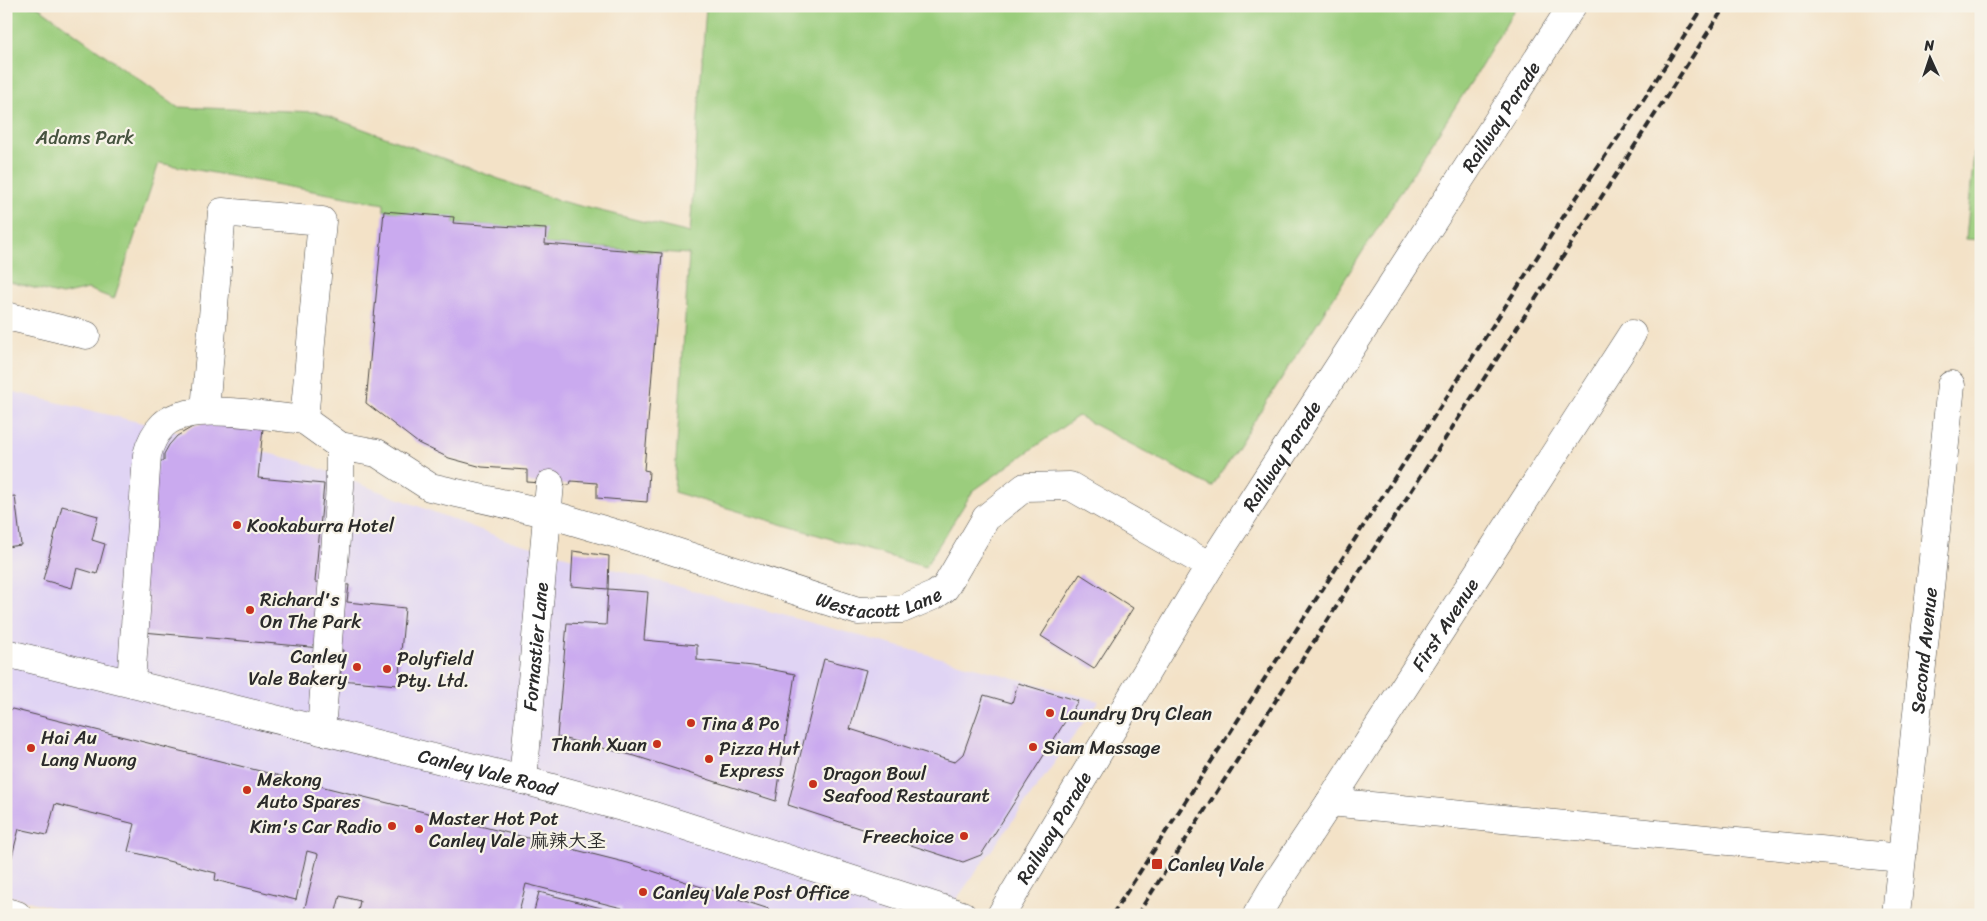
<svg xmlns="http://www.w3.org/2000/svg" width="1987" height="921" viewBox="0 0 1987 921" font-family="Sriracha,'LXGW WenKai TC',sans-serif">
<style>
.built{fill:#e0d4f4}
.green{fill:#9bcd7d;stroke:#637c54}
.building{fill:#caaaef}
.lines{fill:none;stroke-linecap:round;stroke-linejoin:round}
.minor-casing{stroke:#494642;stroke-width:29}
.major-casing{stroke:#494642;stroke-width:29}
.minor{stroke:#fff;stroke-width:28}
.major{stroke:#fff;stroke-width:28}
.rail{stroke:#2b2b2b;stroke-width:4;stroke-dasharray:8 4;stroke-linecap:butt}
.poi-dot{fill:#c8321e;stroke:#f7f3e8;stroke-width:2}
.labels{text-anchor:middle;dominant-baseline:central;stroke-width:4.5;stroke-linejoin:round;paint-order:stroke}
.street-label{font-size:19px;fill:#2b2b2b;stroke:#f7f3e8}
.park-label{font-size:19px;fill:#475440;stroke:#f7f3e8}
.poi-label{font-size:19px;fill:#2b2b2b;stroke:#f7f3e8;text-anchor:start}
</style>
<rect width="100%" height="100%" fill="#f7f3e8"/>
<filter id="ink" filterUnits="userSpaceOnUse"><feTurbulence type="fractalNoise" baseFrequency=".02" numOctaves="2"/><feDisplacementMap in="SourceGraphic" scale="10" xChannelSelector="R" yChannelSelector="G"/><feConvolveMatrix kernelMatrix="1 2 1 2 8 2 1 2 1" color-interpolation-filters="sRGB"/></filter>
<filter id="wash" filterUnits="userSpaceOnUse"><feTurbulence type="fractalNoise" baseFrequency=".0096" numOctaves="4" result="noise"/><feDisplacementMap in="SourceGraphic" scale="20" xChannelSelector="R" yChannelSelector="G"/><feGaussianBlur stdDeviation="1.12" result="paint"/><feColorMatrix in="noise" values="0 0 0 0 0 0 0 0 0 0 0 0 0 0 0 0 0 1.4 0 .05"/><feComposite in="paint" operator="in"/></filter>
<g filter="url(#wash)">
<rect width="100%" height="100%" fill="#f3e2c7"/>
<!-- built -->
<path class="built" d="M 6,390 L 300,461 L 507,540 L 1099,701 L 945,915 L 81,915 L 6,895 Z"/>
<!-- green -->
<path class="green" d="M 6,6 L 37,6 L 177,107 L 317,112 L 556,200 L 690,233 L 706,6 L 1516,6 L 1482,65 L 1212,487 L 1078,416 L 973,491 L 925,567 L 674,492 L 689,254 L 545,244 L 545,229 L 453,223 L 454,218 L 384,211 L 384,204 L 159,163 L 114,299 L 88,289 L 62,295 L 6,281 Z
M 1981,78 L 1981,240 L 1966,239 Z"/>
<g id="blocks">
<!-- building -->
<path class="building" d="M 384,211 L 454,217 L 453,223 L 546,229 L 545,244 L 662,253 L 644,470 L 649,471 L 647,502 L 597,498 L 597,483 L 571,481 L 570,485 L 527,482 L 527,470 L 482,467 L 449,458 L 418,443 L 366,403 Z
M 207,423 L 263,428 L 258,478 L 324,484 L 315,582 L 349,585 L 347,602 L 405,608 L 398,685 L 340,680 L 343,650 L 121,630 L 159,461 L 164,461 L 164,454 L 169,445 L 177,436 L 196,425 Z
M 15,496 L 21,545 L 6,547 L 6,497 Z
M 62,506 L 98,516 L 92,540 L 105,544 L 97,574 L 77,568 L 72,588 L 43,580 Z
M 573,551 L 609,556 L 608,589 L 648,592 L 644,640 L 697,645 L 697,660 L 753,666 L 795,674 L 776,801 L 635,756 L 557,737 L 567,623 L 606,625 L 608,589 L 571,586 Z
M 1080,574 L 1133,608 L 1094,669 L 1041,636 Z
M 824,659 L 866,670 L 850,729 L 954,762 L 963,754 L 984,695 L 1012,703 L 1018,683 L 1078,701 L 981,855 L 963,862 L 788,805 Z
M 12,709 L 628,863 L 769,909 L 767,915 L 621,915 L 622,908 L 526,884 L 518,915 L 357,915 L 360,901 L 340,896 L 335,915 L 303,915 L 318,854 L 307,851 L 296,900 L 215,880 L 216,873 L 128,851 L 135,824 L 55,804 L 47,835 L 19,829 L 6,879 L 6,713 Z
M 539,892 L 609,910 L 608,915 L 533,915 Z"/>
</g>
</g>
<g filter="url(#ink)">
<use href="#blocks" fill-opacity="0" stroke="#494642" stroke-width="1"/>
<g class="lines">
<!-- minor casing -->
<g class="minor-casing">
<g id="minor">
<path d="M 6,316 L 86,335"/>
<path id="s1" d="M 205,410 L 222,212 L 322,221 L 304,420 L 340,446 L 377,453 L 430,487 L 546,513 L 661,547 L 858,611 L 902,609 L 935,595 L 945,588 L 986,518 L 1025,487 L 1070,486 L 1210,566"/>
<path d="M 131,683 L 147,455 C 150,443 154,434 163,425 C 189,400 269,417 304,420"/>
<path d="M 321,731 L 340,487 L 340,446"/>
<path id="s2" d="M 523,780 L 550,484"/>
<path d="M 1330,802 L 1901,858"/>
<path d="M 6,912 L 17,915"/>
<path id="s3" d="M 1257,915 L 1273,888 L 1330,802 L 1632,334"/>
<path id="s4" d="M 1896,915 L 1951,385"/>
</g>
</g>
<!-- major casing -->
<g class="major-casing">
<g id="major">
<path id="s5" d="M 6,653 L 523,780 L 651,815 L 962,915"/>
<path id="s6" d="M 1001,915 L 1210,566 L 1572,6"/>
</g>
</g>
<!-- minor -->
<use href="#minor" class="minor"/>
<!-- major -->
<use href="#major" class="major"/>
<!-- rail -->
<path class="rail" d="M 1112,915 L 1561,220 L 1628,123 L 1704,6
M 1137,915 L 1725,6"/>
</g>
</g>
<!-- markers -->
<g class="poi-dot">
<circle cx="237" cy="525" r="5"/>
<circle cx="250" cy="610" r="5"/>
<circle cx="357" cy="667" r="5"/>
<circle cx="387" cy="669" r="5"/>
<circle cx="1050" cy="713" r="5"/>
<circle cx="691" cy="723" r="5"/>
<circle cx="657" cy="744" r="5"/>
<circle cx="1033" cy="747" r="5"/>
<circle cx="31" cy="748" r="5"/>
<circle cx="709" cy="759" r="5"/>
<circle cx="813" cy="784" r="5"/>
<circle cx="247" cy="790" r="5"/>
<circle cx="392" cy="826" r="5"/>
<circle cx="419" cy="829" r="5"/>
<circle cx="964" cy="836" r="5"/>
<rect x="1151" y="858" width="12" height="12" rx="2.5"/>
<circle cx="643" cy="892" r="5"/>
</g>
<g class="labels">
<!-- street labels -->
<g class="street-label">
<text stroke="none"><textPath href="#s6" startOffset="942">Railway Parade</textPath></text>
<text stroke="none"><textPath href="#s6" startOffset="538">Railway Parade</textPath></text>
<text stroke="none"><textPath href="#s1" startOffset="1111">Westacott Lane</textPath></text>
<text stroke="none"><textPath href="#s3" startOffset="346">First Avenue</textPath></text>
<text stroke="none"><textPath href="#s2" startOffset="134">Fornastier Lane</textPath></text>
<text stroke="none"><textPath href="#s4" startOffset="266">Second Avenue</textPath></text>
<text stroke="none"><textPath href="#s5" startOffset="496">Canley Vale Road</textPath></text>
<text stroke="none"><textPath href="#s6" startOffset="102">Railway Parade</textPath></text>
</g>
<!-- park labels -->
<g class="park-label">
<text x="85" y="137">Adams Park</text>
</g>
<!-- poi labels -->
<g class="poi-label">
<text x="247" y="525">Kookaburra Hotel</text>
<text x="260" y="599">Richard's<tspan x="260" dy="22">On The Park</tspan></text>
<text x="347" y="656" text-anchor="end">Canley<tspan x="347" dy="22">Vale Bakery</tspan></text>
<text x="397" y="658">Polyfield<tspan x="397" dy="22">Pty. Ltd.</tspan></text>
<text x="1060" y="713">Laundry Dry Clean</text>
<text x="701" y="723">Tina &amp; Po</text>
<text x="41" y="737">Hai Au<tspan x="41" dy="22">Lang Nuong</tspan></text>
<text x="647" y="744" text-anchor="end">Thanh Xuan</text>
<text x="1043" y="747">Siam Massage</text>
<text x="719" y="748">Pizza Hut<tspan x="719" dy="22">Express</tspan></text>
<text x="823" y="773">Dragon Bowl<tspan x="823" dy="22">Seafood Restaurant</tspan></text>
<text x="257" y="779">Mekong<tspan x="257" dy="22">Auto Spares</tspan></text>
<text x="429" y="818">Master Hot Pot<tspan x="429" dy="22">Canley Vale 麻辣大圣</tspan></text>
<text x="382" y="826" text-anchor="end">Kim's Car Radio</text>
<text x="954" y="836" text-anchor="end">Freechoice</text>
<text x="1168" y="864">Canley Vale</text>
<text x="653" y="892">Canley Vale Post Office</text>
</g>
</g>
<!-- margin -->
<rect width="1987" height="921" fill="none" stroke="#f7f3e8" stroke-width="25"/>
<!-- north arrow -->
<g transform="translate(1930 58) rotate(357)" stroke="#f7f3e8" stroke-width="4" paint-order="stroke">
<path d="M0-4L9 19L0 12L-9 19Z" fill="#2b2b2b"/>
<text y="-8" font-size="14" font-weight="bold" text-anchor="middle" fill="#2b2b2b">N</text>
</g>
</svg>
